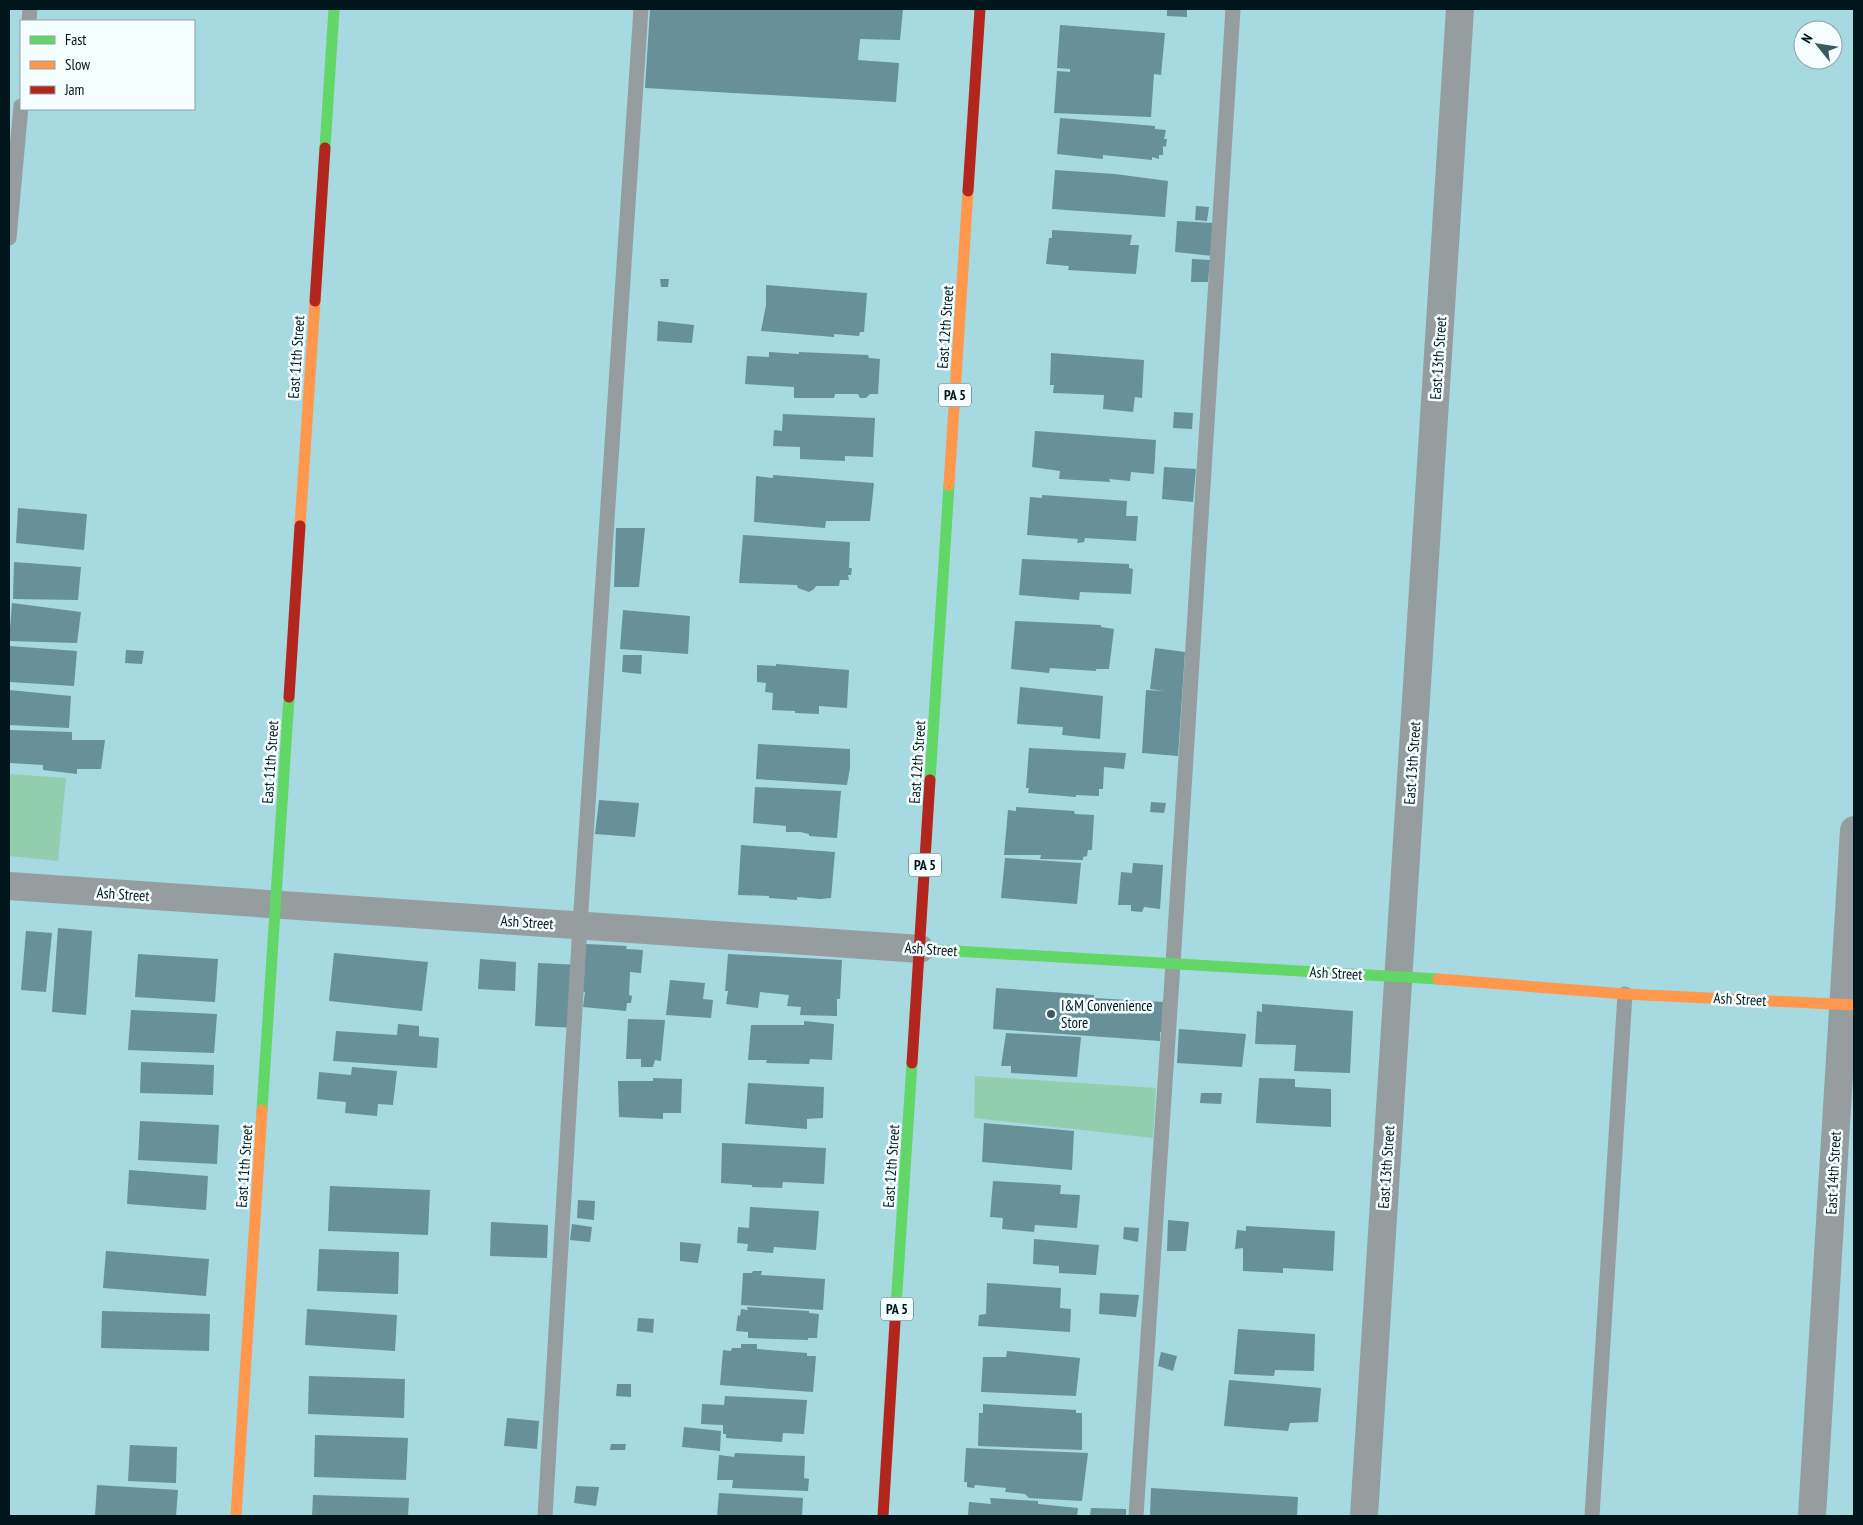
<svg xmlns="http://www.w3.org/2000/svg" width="1863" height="1525" viewBox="0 0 1863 1525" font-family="'PT Sans Narrow',sans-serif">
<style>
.green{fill:#92ceae}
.building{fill:#679099}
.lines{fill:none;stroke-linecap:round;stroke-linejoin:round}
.lane{stroke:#969d9e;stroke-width:15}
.street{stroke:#969d9e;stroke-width:28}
.fast{stroke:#63d668;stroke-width:11}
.slow{stroke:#ff974d;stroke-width:11}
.jam{stroke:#b3261e;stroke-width:11}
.poi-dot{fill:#3a5a5f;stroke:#f5feff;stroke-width:2}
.labels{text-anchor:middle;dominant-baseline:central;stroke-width:5;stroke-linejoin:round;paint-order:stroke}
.shield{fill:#f5feff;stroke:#4a5c5f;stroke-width:1}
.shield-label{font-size:14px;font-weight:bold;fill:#00161a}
.street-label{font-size:15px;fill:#00161a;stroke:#f5feff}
.poi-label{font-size:15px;fill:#00161a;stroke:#f5feff;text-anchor:start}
</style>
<rect width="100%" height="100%" fill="#a6d9e0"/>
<!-- green -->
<path class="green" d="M 9,774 L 66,778 L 58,861 L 9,856 Z
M 975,1076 L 1156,1088 L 1153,1138 L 974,1118 Z"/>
<!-- building -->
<path class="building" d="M 650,9 L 903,9 L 900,40 L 860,39 L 858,60 L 899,63 L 896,102 L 645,88 Z
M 1167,9 L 1187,9 L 1187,17 L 1167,16 Z
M 1060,25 L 1165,33 L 1161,75 L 1154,74 L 1151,117 L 1054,113 L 1057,71 L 1070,72 L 1070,69 L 1057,68 Z
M 1060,118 L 1155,126 L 1155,129 L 1166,130 L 1164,139 L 1167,139 L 1166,147 L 1163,146 L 1163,155 L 1159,155 L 1159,159 L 1152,157 L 1152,160 L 1103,155 L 1103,159 L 1057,154 Z
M 1055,170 L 1115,174 L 1168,181 L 1165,217 L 1052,209 Z
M 1196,206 L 1209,207 L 1207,221 L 1195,220 Z
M 1177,221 L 1214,223 L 1213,256 L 1175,252 Z
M 1052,230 L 1132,235 L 1130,245 L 1139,245 L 1136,274 L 1068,270 L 1069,266 L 1046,264 L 1049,238 L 1052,238 Z
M 1192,259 L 1210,260 L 1208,282 L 1191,282 Z
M 660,279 L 669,279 L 668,287 L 661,287 Z
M 766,285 L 867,293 L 864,332 L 860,332 L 859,336 L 834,334 L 834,337 L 761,331 L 766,305 Z
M 658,321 L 694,325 L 692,343 L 657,341 Z
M 769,352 L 799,354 L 799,352 L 868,355 L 869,358 L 880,359 L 878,394 L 870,394 L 866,398 L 860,398 L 858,394 L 835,394 L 834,398 L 794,398 L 794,387 L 745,384 L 747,356 L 769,357 Z
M 1051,353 L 1144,360 L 1142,398 L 1135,397 L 1133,412 L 1103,409 L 1104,395 L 1053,393 L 1054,385 L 1050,385 Z
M 1174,412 L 1193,413 L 1192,429 L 1173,428 Z
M 783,414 L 875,418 L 873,457 L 845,456 L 845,461 L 800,459 L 800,447 L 773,446 L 774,430 L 782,431 Z
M 1035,431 L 1156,440 L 1154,474 L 1131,472 L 1130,481 L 1109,479 L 1110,482 L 1059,479 L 1060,471 L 1032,467 Z
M 1164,467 L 1196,469 L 1193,502 L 1162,499 Z
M 773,475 L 874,483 L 870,521 L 826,521 L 825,528 L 754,522 L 756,476 L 773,478 Z
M 1042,495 L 1127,501 L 1126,516 L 1138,516 L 1136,541 L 1085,538 L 1084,542 L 1077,543 L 1078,539 L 1027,535 L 1030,497 L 1042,498 Z
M 18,508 L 87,514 L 84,550 L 16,543 Z
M 616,528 L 645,528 L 639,587 L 614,587 Z
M 743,535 L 850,542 L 849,568 L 852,568 L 851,575 L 848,575 L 849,580 L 840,580 L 839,586 L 816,586 L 814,589 L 809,592 L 798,588 L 797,585 L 739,583 Z
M 1022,559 L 1129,564 L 1129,568 L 1133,569 L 1131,594 L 1080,592 L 1079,600 L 1019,595 Z
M 14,562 L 81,567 L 78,600 L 13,599 Z
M 12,603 L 81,612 L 77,643 L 9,641 Z
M 623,610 L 690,616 L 688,654 L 620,649 Z
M 1015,621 L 1101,625 L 1101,627 L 1114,629 L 1109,669 L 1096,669 L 1096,671 L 1050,668 L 1049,673 L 1011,669 Z
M 9,646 L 77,651 L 74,686 L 9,682 Z
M 1155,648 L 1185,652 L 1178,756 L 1142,753 L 1146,690 L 1164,691 L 1150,689 Z
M 126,650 L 144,651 L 142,664 L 125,663 Z
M 623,655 L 642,655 L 641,674 L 622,672 Z
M 776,664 L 849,670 L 847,708 L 819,706 L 819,714 L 795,713 L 795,711 L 772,710 L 773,693 L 765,692 L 766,683 L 757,682 L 757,665 L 776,666 Z
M 1020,687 L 1103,696 L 1100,739 L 1062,735 L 1063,727 L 1017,724 Z
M 9,690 L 71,696 L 69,728 L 9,725 Z
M 9,730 L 72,732 L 72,740 L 105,740 L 101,769 L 77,769 L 77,774 L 43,770 L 43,765 L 9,763 Z
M 758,744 L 850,749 L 850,768 L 847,785 L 756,779 Z
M 1029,748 L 1126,753 L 1124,769 L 1104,767 L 1103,789 L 1099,789 L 1099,796 L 1076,795 L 1076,797 L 1028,793 L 1029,788 L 1026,788 Z
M 755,787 L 841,791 L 837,838 L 809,836 L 809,834 L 800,832 L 786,832 L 786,826 L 753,823 Z
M 599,800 L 639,803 L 635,837 L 595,834 Z
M 1151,802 L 1166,803 L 1164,813 L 1150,812 Z
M 1016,807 L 1074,811 L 1075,814 L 1094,815 L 1092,850 L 1088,850 L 1087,856 L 1083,857 L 1083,860 L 1040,859 L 1041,855 L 1004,855 L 1008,810 L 1016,811 Z
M 741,845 L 835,852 L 831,898 L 820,899 L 797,897 L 797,900 L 769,898 L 769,896 L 738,895 Z
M 1005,858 L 1081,863 L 1077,904 L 1001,898 Z
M 1133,863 L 1163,865 L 1160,909 L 1144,907 L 1142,912 L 1131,911 L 1131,905 L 1118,905 L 1121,872 L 1132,873 Z
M 58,928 L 92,931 L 86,1015 L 52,1012 Z
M 26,931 L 52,933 L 46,992 L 21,990 Z
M 586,944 L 627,946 L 626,949 L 643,950 L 641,973 L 630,972 L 629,995 L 632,996 L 631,1003 L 627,1003 L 626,1011 L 583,1007 L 585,992 L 582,992 Z
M 334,953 L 428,962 L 422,1011 L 329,1001 Z
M 138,954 L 218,959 L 215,1002 L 135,997 Z
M 728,954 L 842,960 L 840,999 L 837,999 L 837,1016 L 800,1015 L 801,1007 L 787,1006 L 789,995 L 760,992 L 758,1008 L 726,1004 L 728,991 L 725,991 Z
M 480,959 L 516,962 L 515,991 L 478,989 Z
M 538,963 L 581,965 L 578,1028 L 535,1026 Z
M 670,980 L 705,983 L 703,999 L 713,1000 L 711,1018 L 666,1015 Z
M 996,988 L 1094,995 L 1094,998 L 1163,1002 L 1162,1032 L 1160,1032 L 1160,1041 L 993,1029 Z
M 1262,1004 L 1353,1011 L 1350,1073 L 1294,1071 L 1296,1045 L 1255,1044 L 1257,1011 L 1262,1012 Z
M 131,1010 L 217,1014 L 214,1053 L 128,1050 Z
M 628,1019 L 665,1020 L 661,1061 L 655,1060 L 653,1067 L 641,1067 L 641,1059 L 626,1059 Z
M 804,1021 L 834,1024 L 832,1060 L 810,1059 L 809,1064 L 766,1063 L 767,1060 L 748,1060 L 751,1025 L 804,1025 Z
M 398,1024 L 419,1026 L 419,1036 L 439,1038 L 437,1068 L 333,1061 L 336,1031 L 397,1035 Z
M 1179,1029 L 1246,1034 L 1242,1067 L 1177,1063 Z
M 1006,1033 L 1081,1037 L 1077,1077 L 1011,1073 L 1011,1066 L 1001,1066 Z
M 141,1062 L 214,1065 L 213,1095 L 140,1093 Z
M 352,1067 L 397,1071 L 393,1105 L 378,1104 L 377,1116 L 345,1113 L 346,1102 L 317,1099 L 319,1072 L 351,1075 Z
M 653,1078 L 682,1079 L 681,1113 L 663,1113 L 663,1119 L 619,1117 L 618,1081 L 653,1081 Z
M 1259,1078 L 1295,1079 L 1295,1087 L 1331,1089 L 1331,1127 L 1256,1123 Z
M 748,1083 L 824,1087 L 823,1118 L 807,1119 L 807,1129 L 745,1124 Z
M 1201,1093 L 1222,1093 L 1221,1104 L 1200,1103 Z
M 140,1121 L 219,1125 L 217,1164 L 138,1160 Z
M 984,1123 L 1074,1131 L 1072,1170 L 982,1162 Z
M 722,1143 L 826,1148 L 824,1184 L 783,1182 L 782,1188 L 752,1187 L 752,1185 L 721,1183 Z
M 129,1170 L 208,1176 L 206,1210 L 127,1204 Z
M 993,1181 L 1061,1185 L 1060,1194 L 1080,1195 L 1077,1228 L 1035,1225 L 1034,1232 L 1002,1229 L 1003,1218 L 990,1217 Z
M 330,1186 L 430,1190 L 428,1235 L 328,1231 Z
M 578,1200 L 595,1201 L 594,1220 L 577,1218 Z
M 750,1207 L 819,1211 L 816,1250 L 774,1247 L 773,1253 L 747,1251 L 748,1244 L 737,1243 L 738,1227 L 749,1228 Z
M 1168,1220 L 1189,1222 L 1186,1251 L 1167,1251 Z
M 491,1222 L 548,1225 L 547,1258 L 490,1256 Z
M 572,1224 L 592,1227 L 590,1242 L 570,1240 Z
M 1246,1226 L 1335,1231 L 1333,1271 L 1283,1268 L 1283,1273 L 1243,1271 L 1243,1248 L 1235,1249 L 1237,1230 L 1246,1231 Z
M 1124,1227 L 1139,1228 L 1138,1242 L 1123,1239 Z
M 1034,1239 L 1099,1245 L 1096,1275 L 1059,1273 L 1059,1266 L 1033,1264 Z
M 680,1242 L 701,1244 L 698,1263 L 680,1261 Z
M 319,1249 L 399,1252 L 398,1294 L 317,1291 Z
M 106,1251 L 209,1259 L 206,1296 L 103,1288 Z
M 753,1271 L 762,1271 L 761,1275 L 825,1279 L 823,1310 L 741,1305 L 743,1273 L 752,1273 Z
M 987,1283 L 1061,1288 L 1060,1308 L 1071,1309 L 1070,1332 L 978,1326 L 979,1315 L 986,1314 Z
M 1100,1293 L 1139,1295 L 1136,1317 L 1099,1314 Z
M 747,1307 L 809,1311 L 809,1313 L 819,1314 L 817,1338 L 808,1338 L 808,1340 L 748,1338 L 748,1332 L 736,1331 L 738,1315 L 740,1316 L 741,1309 L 748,1310 Z
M 307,1309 L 397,1315 L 395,1351 L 305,1345 Z
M 102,1311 L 210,1314 L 209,1351 L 101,1348 Z
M 638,1318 L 654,1319 L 653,1333 L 637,1331 Z
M 1238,1329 L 1315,1334 L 1314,1371 L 1275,1370 L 1274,1376 L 1234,1374 Z
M 741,1344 L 757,1344 L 757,1349 L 807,1353 L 807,1356 L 816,1356 L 813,1392 L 720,1385 L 723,1350 L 731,1351 L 732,1348 L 741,1348 Z
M 1007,1351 L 1080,1358 L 1076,1396 L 981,1392 L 983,1357 L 1006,1357 Z
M 1161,1352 L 1177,1356 L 1173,1371 L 1158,1366 Z
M 309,1376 L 405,1379 L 404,1418 L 308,1414 Z
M 1229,1380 L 1321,1388 L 1318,1422 L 1290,1423 L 1288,1431 L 1224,1426 Z
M 617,1384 L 631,1384 L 631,1397 L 616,1396 Z
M 725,1396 L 807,1400 L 804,1434 L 783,1433 L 782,1442 L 726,1438 L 726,1434 L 723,1434 L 723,1425 L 701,1424 L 702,1404 L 724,1405 Z
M 983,1404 L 1076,1410 L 1076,1413 L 1082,1413 L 1082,1450 L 978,1446 L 979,1413 L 983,1413 Z
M 507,1418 L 539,1421 L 537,1449 L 504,1446 Z
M 684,1427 L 721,1431 L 720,1451 L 682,1447 Z
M 315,1435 L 408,1438 L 406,1480 L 314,1477 Z
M 611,1444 L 626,1444 L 625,1450 L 610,1450 Z
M 130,1445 L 177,1447 L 176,1483 L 128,1481 Z
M 966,1448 L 1088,1453 L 1082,1501 L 1029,1498 L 1025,1494 L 1005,1492 L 1006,1488 L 975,1485 L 974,1488 L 967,1487 L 967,1482 L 964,1482 Z
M 735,1453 L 805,1456 L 804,1478 L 809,1479 L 808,1491 L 732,1488 L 733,1480 L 717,1480 L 719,1455 L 734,1457 Z
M 97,1485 L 178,1490 L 176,1516 L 95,1516 Z
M 576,1486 L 599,1487 L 596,1506 L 574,1503 Z
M 1151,1488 L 1298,1497 L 1297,1516 L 1150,1516 Z
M 719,1493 L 803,1498 L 802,1516 L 717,1516 Z
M 313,1495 L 409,1498 L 408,1516 L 312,1516 Z
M 990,1498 L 1038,1501 L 1038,1504 L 1078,1508 L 1077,1516 L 968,1516 L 969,1502 L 991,1504 Z
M 1091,1508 L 1126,1509 L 1126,1516 L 1090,1516 Z"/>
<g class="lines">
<!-- lane -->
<path class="lane" d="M 29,21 L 30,9
M 9,238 L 21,106
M 545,1516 L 580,925 L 641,9
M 1136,1516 L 1173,964 L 1233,9
M 1592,1516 L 1625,994"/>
<!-- street -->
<path class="street" d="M 9,886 L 920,949
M 1364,1516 L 1460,9
M 1812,1516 L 1854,830"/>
<!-- fast -->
<path class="fast" d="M 325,148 L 334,9
M 930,780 L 949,485
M 920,949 L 1438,979
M 262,1110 L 289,697
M 895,1322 L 912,1063"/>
<!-- slow -->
<path class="slow" d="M 949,485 L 968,191
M 300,526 L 315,301
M 1438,979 L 1625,994 L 1854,1005
M 236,1516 L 262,1110"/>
<!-- jam -->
<path class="jam" d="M 968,191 L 980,9
M 315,301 L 325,148
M 289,697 L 300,526
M 912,1063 L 930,780
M 883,1516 L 895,1322"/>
</g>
<!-- markers -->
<circle class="poi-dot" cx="1051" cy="1014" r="5"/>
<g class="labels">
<!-- shield labels -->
<g class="shield">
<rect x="939" y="383.5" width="32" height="23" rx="4"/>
<rect x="909" y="853.5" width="32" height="23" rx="4"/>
<rect x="881" y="1297.5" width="32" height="23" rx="4"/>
</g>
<g class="shield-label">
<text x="955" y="395">PA 5</text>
<text x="925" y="865">PA 5</text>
<text x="897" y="1309">PA 5</text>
</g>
<!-- street labels -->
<g class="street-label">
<text transform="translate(945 327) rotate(-86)">East 12th Street</text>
<text transform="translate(296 357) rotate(-86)">East 11th Street</text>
<text transform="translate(1438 358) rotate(-86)">East 13th Street</text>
<text transform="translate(270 762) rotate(-86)">East 11th Street</text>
<text transform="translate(917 762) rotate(-86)">East 12th Street</text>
<text transform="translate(1412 763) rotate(-86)">East 13th Street</text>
<text transform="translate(123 894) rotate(4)">Ash Street</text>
<text transform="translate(527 922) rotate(4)">Ash Street</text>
<text transform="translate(931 949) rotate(4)">Ash Street</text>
<text transform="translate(1336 973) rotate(3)">Ash Street</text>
<text transform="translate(1740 999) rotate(3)">Ash Street</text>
<text transform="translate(244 1166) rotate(-86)">East 11th Street</text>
<text transform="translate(891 1166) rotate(-86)">East 12th Street</text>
<text transform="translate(1386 1167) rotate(-86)">East 13th Street</text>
<text transform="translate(1833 1173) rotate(-87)">East 14th Street</text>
</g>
<!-- poi labels -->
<g class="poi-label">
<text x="1061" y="1005">I&amp;M Convenience<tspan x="1061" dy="17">Store</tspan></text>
</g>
</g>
<!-- border -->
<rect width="1863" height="1525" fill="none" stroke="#00161a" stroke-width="20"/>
<!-- legend -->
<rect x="20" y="20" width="175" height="90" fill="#f5feff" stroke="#93a1a3"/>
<rect x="30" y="36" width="25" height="8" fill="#63d668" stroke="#93a1a3"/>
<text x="65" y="45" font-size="15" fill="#00161a">Fast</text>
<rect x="30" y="61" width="25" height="8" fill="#ff974d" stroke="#93a1a3"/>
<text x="65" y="70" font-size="15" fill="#00161a">Slow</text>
<rect x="30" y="86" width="25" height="8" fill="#b3261e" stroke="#93a1a3"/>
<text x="65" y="95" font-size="15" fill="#00161a">Jam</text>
<!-- north arrow -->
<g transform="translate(1818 45) rotate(300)"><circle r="24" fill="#f5feff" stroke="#93a1a3"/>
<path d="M0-4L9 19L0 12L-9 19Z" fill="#3a5a5f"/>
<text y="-8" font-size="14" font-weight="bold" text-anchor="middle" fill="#00161a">N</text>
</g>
</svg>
